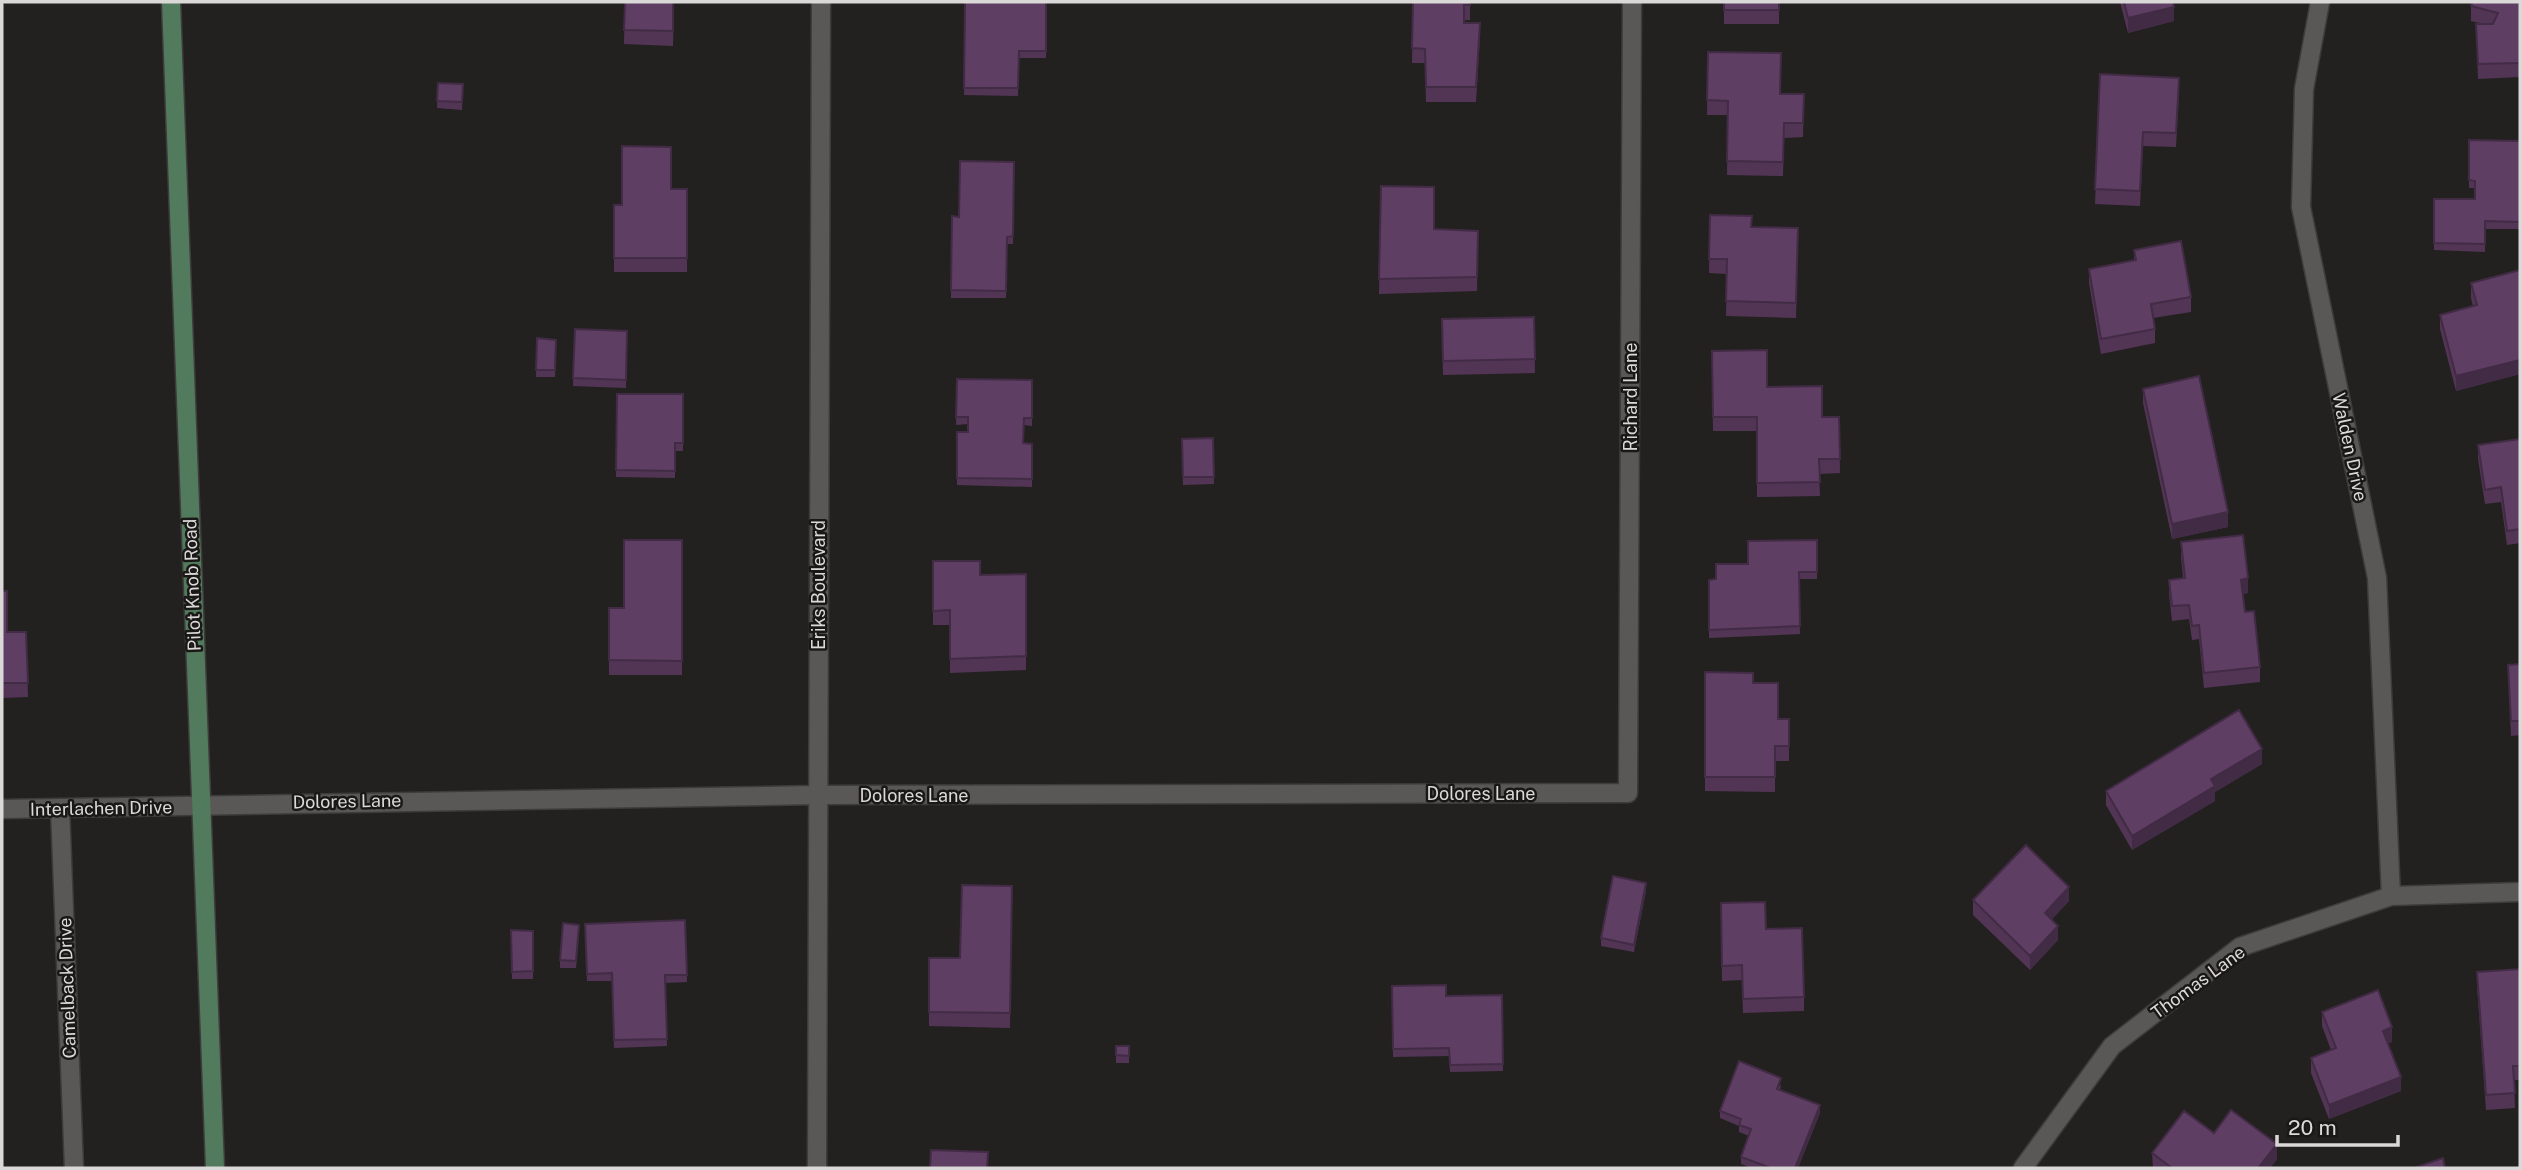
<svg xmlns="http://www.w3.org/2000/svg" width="2522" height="1170" viewBox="0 0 2522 1170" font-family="'Public Sans',sans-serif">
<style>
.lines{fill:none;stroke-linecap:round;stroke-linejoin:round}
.minor-casing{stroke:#3e3c3b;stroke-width:21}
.secondary-casing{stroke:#3e3c3b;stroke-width:21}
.minor{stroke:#5a5856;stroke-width:18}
.secondary{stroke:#527a5d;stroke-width:18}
.wall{fill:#523555}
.shaded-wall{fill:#422b45}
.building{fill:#5f3e63;stroke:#422b45;stroke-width:2}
.labels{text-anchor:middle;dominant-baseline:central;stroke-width:5;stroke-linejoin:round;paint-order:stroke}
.street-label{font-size:18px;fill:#dbd9d8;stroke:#1a1817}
</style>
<rect width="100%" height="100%" fill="#232120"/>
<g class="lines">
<!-- minor casing -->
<g class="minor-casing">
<path id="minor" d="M 2320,2 L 2304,89 L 2301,207 L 2377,578 L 2391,896
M 60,808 L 74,1168
M 2,809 L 817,795 L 1628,793 L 1632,2
M 817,1168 L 821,2
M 2023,1168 L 2112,1046 L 2240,947 L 2391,896 L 2520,892"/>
</g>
<!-- secondary casing -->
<g class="secondary-casing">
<path id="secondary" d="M 171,2 L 215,1168"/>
</g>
<!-- minor -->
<use href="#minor" class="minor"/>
<!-- secondary -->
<use href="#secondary" class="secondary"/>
</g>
<!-- wall -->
<path class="wall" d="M 625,2 L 674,2 L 673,46 L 624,44 Z
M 965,2 L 1047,2 L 1046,58 L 1019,58 L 1018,96 L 964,95 Z
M 1413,2 L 1470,2 L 1470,20 L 1464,20 L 1464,23 L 1480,37 L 1476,102 L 1426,102 L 1425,63 L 1412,63 Z
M 1724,2 L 1779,2 L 1779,24 L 1724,24 Z
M 2120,2 L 2173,2 L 2174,21 L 2128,33 Z
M 2520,2 L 2520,77 L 2478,79 L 2476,24 L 2484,24 L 2471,21 L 2471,6 Z
M 1708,52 L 1780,94 L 1804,94 L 1803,137 L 1784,138 L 1783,176 L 1727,175 L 1728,115 L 1707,115 Z
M 2100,74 L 2179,93 L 2176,147 L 2143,146 L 2140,206 L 2095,204 Z
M 438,83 L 463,84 L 462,110 L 437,108 Z
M 2469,140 L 2520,141 L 2520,229 L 2485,229 L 2485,252 L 2434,250 L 2434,199 L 2475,199 L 2475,188 L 2469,188 Z
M 1014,162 L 1013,244 L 1007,244 L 1006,298 L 951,298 L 952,216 L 959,217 Z
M 1381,186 L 1434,229 L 1478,231 L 1477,291 L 1379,294 Z
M 671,189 L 687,189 L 687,272 L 614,272 L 614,205 L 622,205 Z
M 1710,215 L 1752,227 L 1798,242 L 1796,318 L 1726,316 L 1727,274 L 1709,273 Z
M 2134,250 L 2191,297 L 2191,312 L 2153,318 L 2155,329 L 2155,343 L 2101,354 L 2089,283 L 2089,269 L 2134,260 Z
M 2520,270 L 2520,374 L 2456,391 L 2440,329 L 2440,315 L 2473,306 L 2471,298 L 2471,283 Z
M 1534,317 L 1535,373 L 1443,375 L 1442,319 Z
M 575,329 L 627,331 L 626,388 L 573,386 Z
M 537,338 L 556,340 L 555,377 L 536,377 Z
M 1712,351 L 1767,387 L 1822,417 L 1839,417 L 1840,473 L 1819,474 L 1820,496 L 1757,497 L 1757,431 L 1713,431 Z
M 957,379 L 1032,380 L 1032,426 L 1024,425 L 1023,443 L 1032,444 L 1032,487 L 957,485 L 957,432 L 968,432 L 968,424 L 956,425 Z
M 2143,389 L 2228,527 L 2172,539 L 2143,403 Z
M 617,394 L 683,394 L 683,451 L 675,451 L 675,478 L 616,477 Z
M 1213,438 L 1214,484 L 1183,485 L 1182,439 Z
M 2520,439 L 2520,543 L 2507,545 L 2501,502 L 2485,504 L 2478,459 L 2478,445 Z
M 682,540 L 682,675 L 609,675 L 609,608 L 624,608 Z
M 1817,540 L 1817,579 L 1799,579 L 1800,634 L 1709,638 L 1709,580 L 1716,579 L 1748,564 Z
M 2181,542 L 2248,593 L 2243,594 L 2245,612 L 2260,667 L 2260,682 L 2204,688 L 2199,639 L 2192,640 L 2189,619 L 2172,621 L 2169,594 L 2169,580 L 2183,578 L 2181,557 Z
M 933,561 L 980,575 L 1026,574 L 1026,670 L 950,673 L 950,625 L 933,625 Z
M 2,591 L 7,632 L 26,632 L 28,697 L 2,698 Z
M 2520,664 L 2520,735 L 2511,736 L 2508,665 Z
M 1705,672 L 1753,683 L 1778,719 L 1789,719 L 1789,761 L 1775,761 L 1775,792 L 1705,791 Z
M 2262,764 L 2215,792 L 2215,801 L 2132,850 L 2106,805 L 2106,791 Z
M 1012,886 L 1010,1028 L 929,1026 L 929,958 L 960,958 Z
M 1646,891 L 1634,952 L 1601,946 L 1601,938 Z
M 1973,900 L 2069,901 L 2052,919 L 2058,940 L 2030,970 L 1973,915 Z
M 1721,903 L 1766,929 L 1804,997 L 1804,1011 L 1743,1013 L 1742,980 L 1722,981 Z
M 685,920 L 687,982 L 665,983 L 667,1046 L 614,1048 L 612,981 L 587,981 L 585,924 Z
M 511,930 L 533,931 L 533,979 L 512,979 Z
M 579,933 L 576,968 L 560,968 L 560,960 Z
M 2520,969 L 2520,1080 L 2514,1080 L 2515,1108 L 2486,1110 L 2477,986 L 2477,972 Z
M 1392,986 L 1446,996 L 1502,995 L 1503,1071 L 1450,1072 L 1449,1056 L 1393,1057 Z
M 2322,1012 L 2392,1042 L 2388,1043 L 2401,1091 L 2329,1119 L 2311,1073 L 2311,1058 L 2331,1050 L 2322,1026 Z
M 1116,1046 L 1129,1046 L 1129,1063 L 1116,1063 Z
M 1781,1085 L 1780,1090 L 1820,1113 L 1798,1168 L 1752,1168 L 1741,1164 L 1741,1157 L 1749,1136 L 1739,1132 L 1739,1126 L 1720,1118 L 1720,1111 Z
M 2152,1153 L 2277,1159 L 2270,1168 L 2153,1168 Z"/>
<!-- shaded-wall -->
<path class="shaded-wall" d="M 2174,7 L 2174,21 L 2128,33 L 2128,18 Z
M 2520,360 L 2520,374 L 2456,391 L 2456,376 Z
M 2228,512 L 2228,527 L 2172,539 L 2172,524 Z
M 2248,578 L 2248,593 L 2241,594 L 2241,580 Z
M 2262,749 L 2262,764 L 2215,792 L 2215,801 L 2132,850 L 2132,836 L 2211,779 Z
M 1646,883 L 1646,891 L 1634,952 L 1634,945 Z
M 2069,887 L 2069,901 L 2045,927 L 2045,913 Z
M 2058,926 L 2058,940 L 2030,970 L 2030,956 Z
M 2392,1027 L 2392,1042 L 2383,1045 L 2383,1031 Z
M 2401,1077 L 2401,1091 L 2329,1119 L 2329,1105 Z
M 1820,1105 L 1820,1113 L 1798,1168 L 1795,1168 Z
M 2277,1144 L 2277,1159 L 2270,1168 L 2258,1168 Z"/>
<!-- building -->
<path class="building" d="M 625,2 L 673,2 L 673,31 L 624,30 Z
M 965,2 L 1046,2 L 1046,51 L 1019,51 L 1018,88 L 964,88 Z
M 1413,2 L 1470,2 L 1470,5 L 1464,5 L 1464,23 L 1480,23 L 1476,87 L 1426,87 L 1425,49 L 1412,48 Z
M 1724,2 L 1779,2 L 1779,10 L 1724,10 Z
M 2124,2 L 2173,2 L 2174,7 L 2128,18 Z
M 2472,2 L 2520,2 L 2520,63 L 2478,64 L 2476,24 L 2493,24 L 2498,13 L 2471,6 Z
M 1708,52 L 1781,53 L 1780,94 L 1804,94 L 1803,123 L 1784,123 L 1783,162 L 1727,161 L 1728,101 L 1707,100 Z
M 2100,74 L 2179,78 L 2176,133 L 2143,132 L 2140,191 L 2095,189 Z
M 438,83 L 463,84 L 462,102 L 437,101 Z
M 2469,140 L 2520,141 L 2520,222 L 2485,221 L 2485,244 L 2434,243 L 2434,199 L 2475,199 L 2475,181 L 2469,180 Z
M 622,146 L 671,147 L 671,189 L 687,189 L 687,258 L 614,258 L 614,205 L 622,205 Z
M 960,161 L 1014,162 L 1013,236 L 1007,237 L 1006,291 L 951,290 L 952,216 L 959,217 Z
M 1381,186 L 1434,187 L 1434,229 L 1478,231 L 1477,277 L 1379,279 Z
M 1710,215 L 1752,216 L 1751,227 L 1798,228 L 1796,303 L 1726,301 L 1727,259 L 1709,259 Z
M 2181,241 L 2191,297 L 2151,304 L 2155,329 L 2101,339 L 2089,269 L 2136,260 L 2134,250 Z
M 2520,270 L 2520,360 L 2456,376 L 2440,315 L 2477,305 L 2471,283 Z
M 1534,317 L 1535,359 L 1443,361 L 1442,319 Z
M 575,329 L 627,331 L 626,380 L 573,378 Z
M 537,338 L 556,340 L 555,370 L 536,370 Z
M 1767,350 L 1767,387 L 1822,386 L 1822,417 L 1839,417 L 1840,459 L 1819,459 L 1820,482 L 1757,483 L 1757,417 L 1713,417 L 1712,351 Z
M 2199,376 L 2228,512 L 2172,524 L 2143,389 Z
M 957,379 L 1032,380 L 1032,418 L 1024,418 L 1023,443 L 1032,444 L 1032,479 L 957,478 L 957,432 L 968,432 L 968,417 L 956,417 Z
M 617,394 L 683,394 L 683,443 L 675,443 L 675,471 L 616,470 Z
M 1213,438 L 1214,477 L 1183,477 L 1182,439 Z
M 2520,439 L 2520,529 L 2507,531 L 2501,487 L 2485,490 L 2478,445 Z
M 2243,535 L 2248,578 L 2241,580 L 2245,612 L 2254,611 L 2260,667 L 2204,673 L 2199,625 L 2192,626 L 2189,605 L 2172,606 L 2169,580 L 2185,578 L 2181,542 Z
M 624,540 L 682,540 L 682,661 L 609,660 L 609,608 L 624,608 Z
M 1817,540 L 1817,572 L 1799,572 L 1800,626 L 1709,630 L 1709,580 L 1716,579 L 1716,564 L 1748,564 L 1748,541 Z
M 933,561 L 980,561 L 980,575 L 1026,574 L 1026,656 L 950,659 L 950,610 L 933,611 Z
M 2,591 L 7,591 L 7,632 L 26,632 L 28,683 L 2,683 Z
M 2520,664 L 2520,721 L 2511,721 L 2508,665 Z
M 1705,672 L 1753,673 L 1753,683 L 1778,683 L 1778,719 L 1789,719 L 1789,746 L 1775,746 L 1775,777 L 1705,777 Z
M 2239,710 L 2262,749 L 2211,779 L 2215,786 L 2132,836 L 2106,791 Z
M 2026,845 L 2069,887 L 2045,913 L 2058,926 L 2030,956 L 1973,900 Z
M 1613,876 L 1646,883 L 1634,945 L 1601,938 Z
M 962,885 L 1012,886 L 1010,1013 L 929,1012 L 929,958 L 960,958 Z
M 1765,902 L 1766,929 L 1802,928 L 1804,997 L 1743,999 L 1742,965 L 1722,966 L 1721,903 Z
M 685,920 L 687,975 L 665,975 L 667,1039 L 614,1040 L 612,973 L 587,974 L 585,924 Z
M 563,923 L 579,925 L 576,961 L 560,960 Z
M 511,930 L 533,931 L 533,971 L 512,972 Z
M 2520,969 L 2520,1066 L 2513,1066 L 2515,1093 L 2486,1095 L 2477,972 Z
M 1446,985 L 1446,996 L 1502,995 L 1503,1064 L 1450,1065 L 1449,1048 L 1393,1049 L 1392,986 Z
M 2378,990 L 2392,1027 L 2383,1031 L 2401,1077 L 2329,1105 L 2311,1058 L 2336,1048 L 2322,1012 Z
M 1116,1046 L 1129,1046 L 1129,1056 L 1116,1055 Z
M 1739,1061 L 1781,1078 L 1777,1089 L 1820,1105 L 1795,1168 L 1771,1168 L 1741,1157 L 1751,1129 L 1739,1125 L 1741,1119 L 1720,1111 Z
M 2231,1110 L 2277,1144 L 2258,1168 L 2172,1168 L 2152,1153 L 2184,1111 L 2214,1133 Z
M 931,1150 L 988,1152 L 987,1168 L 930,1168 Z
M 2443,1158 L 2445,1168 L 2414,1168 Z"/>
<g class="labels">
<!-- street labels -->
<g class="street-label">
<text transform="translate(1630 397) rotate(-90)">Richard Lane</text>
<text transform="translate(2350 447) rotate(78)">Walden Drive</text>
<text transform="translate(192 585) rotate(-92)">Pilot Knob Road</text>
<text transform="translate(818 585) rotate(-90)">Eriks Boulevard</text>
<text x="1481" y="793">Dolores Lane</text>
<text x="914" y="795">Dolores Lane</text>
<text transform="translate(347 801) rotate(-1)">Dolores Lane</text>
<text transform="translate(101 808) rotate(-1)">Interlachen Drive</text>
<text transform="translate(2198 982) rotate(-36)">Thomas Lane</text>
<text transform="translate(67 988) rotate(-92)">Camelback Drive</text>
</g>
</g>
<!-- border -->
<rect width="2522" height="1170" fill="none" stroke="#dbd9d8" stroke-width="7"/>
<!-- scale -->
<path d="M2277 1135v10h121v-10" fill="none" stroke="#dbd9d8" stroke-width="3.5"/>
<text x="2288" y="1135" font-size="21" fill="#dbd9d8" stroke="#1a1817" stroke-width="5" paint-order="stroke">20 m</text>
</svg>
